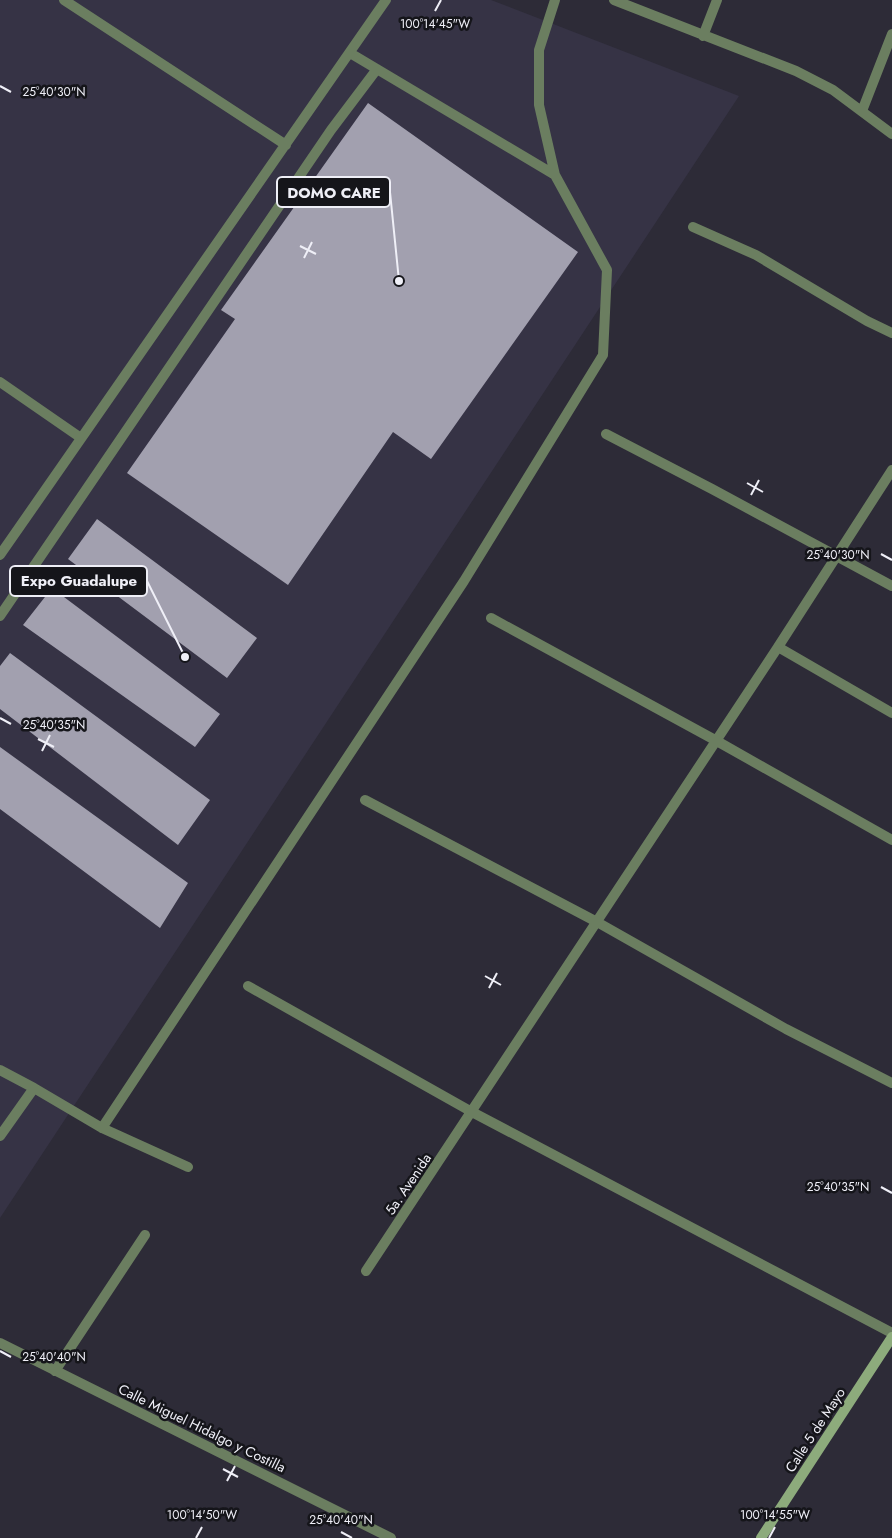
<svg xmlns="http://www.w3.org/2000/svg" width="892" height="1538" viewBox="0 0 892 1538" font-family="Jost,sans-serif">
<style>
.built{fill:#363345}
.building{fill:#a2a0af}
.lines{fill:none;stroke-linecap:round;stroke-linejoin:round}
.lane{stroke:#6b7e60;stroke-width:10}
.street{stroke:#6b7e60;stroke-width:10}
.secondary{stroke:#8dab7c;stroke-width:10}
.ticks{fill:none;stroke:#efeff7;stroke-width:2}
.labels{text-anchor:middle;dominant-baseline:central;stroke-width:5;stroke-linejoin:round;paint-order:stroke}
.street-label{font-size:14px;fill:#efeff7;stroke:#15151a}
.ticks-label{font-size:12px;text-anchor:middle;fill:#efeff7;stroke:#15151a;stroke-width:5;stroke-linejoin:round;paint-order:stroke}
.leader{fill:none;stroke:#efeff7;stroke-width:2}
.callout-dot{fill:#efeff7;stroke:#15151a;stroke-width:2}
.callout{fill:#15151a;stroke:#efeff7;stroke-width:2}
.callout-label{font-size:15px;text-anchor:middle;font-weight:bold;fill:#efeff7}
</style>
<rect width="100%" height="100%" fill="#2d2b37"/>
<!-- built -->
<path class="built" d="M 0,0 L 491,0 L 739,96 L 0,1218 Z"/>
<!-- building -->
<path class="building" d="M 368,103 L 578,252 L 431,459 L 393,432 L 288,585 L 127,473 L 235,319 L 221,310 Z
M 97,519 L 257,638 L 227,678 L 68,559 Z
M 52,588 L 220,714 L 195,747 L 23,625 Z
M 10,653 L 210,800 L 178,845 L 0,709 L 0,666 Z
M 0,747 L 188,883 L 160,928 L 0,809 Z"/>
<g class="lines">
<!-- lane -->
<path class="lane" d="M 64,0 L 286,145
M 555,0 L 539,50 L 539,105 L 555,175
M 0,382 L 81,438
M 0,555 L 386,0
M 0,616 L 331,130 L 377,69
M 0,1070 L 34,1088 L 102,1128 L 188,1167
M 102,1128 L 464,581 L 603,355 L 607,270 L 555,175 L 350,53
M 0,1136 L 34,1088
M 55,1371 L 145,1235"/>
<!-- street -->
<path class="street" d="M 614,0 L 796,71 L 833,90 L 892,134
M 703,36 L 717,0
M 862,111 L 892,34
M 693,227 L 756,255 L 867,321 L 892,333
M 606,434 L 712,489 L 892,586
M 491,618 L 715,740 L 892,840
M 778,647 L 892,713
M 365,800 L 597,922 L 786,1029 L 892,1083
M 248,986 L 472,1112 L 892,1333
M 366,1271 L 778,647 L 892,470
M 0,1343 L 391,1538"/>
<!-- secondary -->
<path class="secondary" d="M 761,1538 L 892,1337"/>
</g>
<!-- ticks -->
<path class="ticks" d="M 435,11 L 441,0M 0,86 L 11,92M 300,246 L 316,254M 304,258 L 312,242M 747,483 L 763,492M 751,495 L 759,480M 881,554 L 892,560M 0,718 L 11,724M 38,739 L 54,747M 42,751 L 50,735M 485,976 L 501,985M 489,988 L 497,973M 881,1187 L 892,1193M 0,1351 L 11,1357M 223,1469 L 238,1477M 227,1481 L 235,1466M 341,1532 L 352,1538M 196,1538 L 202,1527M 769,1538 L 775,1527"/>
<g class="labels">
<!-- street labels -->
<g class="street-label">
<text transform="translate(408 1184) rotate(-56)">5a. Avenida</text>
<text transform="translate(202 1428) rotate(26)">Calle Miguel Hidalgo y Costilla</text>
<text transform="translate(815 1430) rotate(-57)">Calle 5 de Mayo</text>
</g>
</g>
<g class="ticks-label">
<text x="435" y="28">100°14'45"W</text>
<text x="54" y="96">25°40'30"N</text>
<text x="838" y="559">25°40'30"N</text>
<text x="54" y="729">25°40'35"N</text>
<text x="838" y="1191">25°40'35"N</text>
<text x="54" y="1361">25°40'40"N</text>
<text x="202" y="1519">100°14'50"W</text>
<text x="775" y="1519">100°14'55"W</text>
<text x="341" y="1524">25°40'40"N</text>
</g>
<!-- callouts -->
<path class="leader" d="M399 281L390 192M185 657L147 581"/>
<g class="callout-dot">
<circle cx="399" cy="281" r="5"/>
<circle cx="185" cy="657" r="5"/>
</g>
<g class="callout">
<rect x="277" y="177" width="113" height="30" rx="5"/>
<rect x="10" y="566" width="137" height="30" rx="5"/>
</g>
<g class="callout-label">
<text x="334" y="198">DOMO CARE</text>
<text x="79" y="586">Expo Guadalupe</text>
</g>
</svg>
